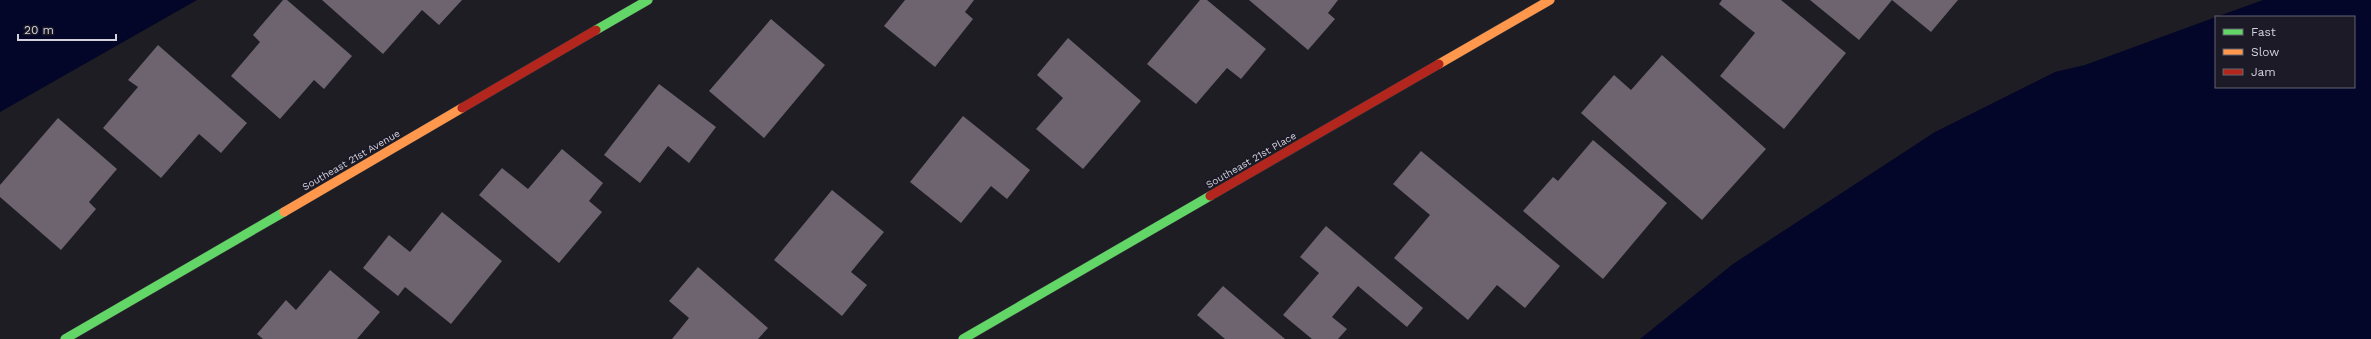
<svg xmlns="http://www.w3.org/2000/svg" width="2371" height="339" viewBox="0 0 2371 339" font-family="'Work Sans',sans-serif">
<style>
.water{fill:#030529}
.building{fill:#6d6470}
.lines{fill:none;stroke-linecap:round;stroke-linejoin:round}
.fast-casing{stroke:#39383d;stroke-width:10}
.slow-casing{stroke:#39383d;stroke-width:10}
.jam-casing{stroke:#39383d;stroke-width:10}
.fast{stroke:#63d668;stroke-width:9}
.slow{stroke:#ff974d;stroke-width:9}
.jam{stroke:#b3261e;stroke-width:9}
.labels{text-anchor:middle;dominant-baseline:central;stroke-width:4;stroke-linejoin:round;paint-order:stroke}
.street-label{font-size:10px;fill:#d3d2db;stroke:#1b1a26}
</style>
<rect width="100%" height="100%" fill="#1d1d23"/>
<!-- water -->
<path class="water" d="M 0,0 L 197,0 L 0,112 Z
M 2263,0 L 2371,0 L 2371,339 L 1640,339 L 1733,264 L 1935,132 L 2055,72 L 2085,65 L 2216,17 L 2216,87 L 2354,87 L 2354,17 L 2216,17 Z"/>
<!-- building -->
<path class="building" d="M 283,0 L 287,0 L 352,56 L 324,89 L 314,80 L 280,119 L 231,76 L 260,42 L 253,35 Z
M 322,0 L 462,0 L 439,25 L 422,10 L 383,54 Z
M 905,0 L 974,0 L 965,12 L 973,19 L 935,67 L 884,26 Z
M 1200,0 L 1207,0 L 1266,49 L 1241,79 L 1227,68 L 1196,104 L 1147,64 Z
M 1249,0 L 1338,0 L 1328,13 L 1335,19 L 1308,50 Z
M 1722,0 L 1781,0 L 1846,53 L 1784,129 L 1720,76 L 1755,33 L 1719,4 Z
M 1810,0 L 1958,0 L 1931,32 L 1892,0 L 1859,40 Z
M 771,19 L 825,65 L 764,138 L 709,91 Z
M 1068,38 L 1141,101 L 1083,169 L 1036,129 L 1063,98 L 1037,75 Z
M 158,45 L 247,123 L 221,153 L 199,134 L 161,178 L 103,128 L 138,87 L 128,80 Z
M 1662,55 L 1766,149 L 1702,220 L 1581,113 L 1614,75 L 1631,90 Z
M 659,84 L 716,127 L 689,163 L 668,146 L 640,183 L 604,155 Z
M 963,116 L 1030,170 L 1007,199 L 991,186 L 961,223 L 910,182 Z
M 58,118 L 117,169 L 89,202 L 96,209 L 61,250 L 0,197 L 0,185 Z
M 1593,140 L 1667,203 L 1603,279 L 1523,211 L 1553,177 L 1558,181 Z
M 562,149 L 603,183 L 589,201 L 602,212 L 559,263 L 479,195 L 502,168 L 528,189 Z
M 1421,151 L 1560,266 L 1525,308 L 1497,285 L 1468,320 L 1394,258 L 1430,215 L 1393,184 Z
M 832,190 L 884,232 L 851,272 L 867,285 L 842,316 L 774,260 Z
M 442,212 L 502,261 L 451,324 L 405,287 L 398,296 L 363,268 L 389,235 L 410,252 Z
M 1326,226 L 1423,308 L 1407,327 L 1358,286 L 1332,317 L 1347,329 L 1338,339 L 1312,339 L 1283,315 L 1319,273 L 1300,257 Z
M 698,267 L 768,328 L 758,339 L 672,339 L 689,318 L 669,301 Z
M 330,270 L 380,312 L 357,339 L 263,339 L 257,334 L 286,300 L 296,310 Z
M 1223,286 L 1285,339 L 1225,339 L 1197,315 Z"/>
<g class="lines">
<!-- fast casing -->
<g class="fast-casing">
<path id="fast" d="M 596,30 L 648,0
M 65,339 L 284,212
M 963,339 L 1210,196"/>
</g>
<!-- slow casing -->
<g class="slow-casing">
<path id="slow" d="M 1439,64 L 1550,0
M 284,212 L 462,108"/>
</g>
<!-- jam casing -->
<g class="jam-casing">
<path id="jam" d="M 462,108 L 596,30
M 1210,196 L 1439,64"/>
</g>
<!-- fast -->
<use href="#fast" class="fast"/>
<!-- slow -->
<use href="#slow" class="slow"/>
<!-- jam -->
<use href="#jam" class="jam"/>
</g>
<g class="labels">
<!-- street labels -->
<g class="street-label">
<text transform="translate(351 160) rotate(-30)">Southeast 21st Avenue</text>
<text transform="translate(1251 160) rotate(-30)">Southeast 21st Place</text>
</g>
</g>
<!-- legend -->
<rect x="2215" y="16" width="140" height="72" fill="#1b1a26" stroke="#65646e"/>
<rect x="2223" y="29" width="20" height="6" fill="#63d668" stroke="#65646e"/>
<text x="2251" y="36" font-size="12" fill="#d3d2db">Fast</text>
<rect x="2223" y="49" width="20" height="6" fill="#ff974d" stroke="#65646e"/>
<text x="2251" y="56" font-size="12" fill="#d3d2db">Slow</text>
<rect x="2223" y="69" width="20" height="6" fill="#b3261e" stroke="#65646e"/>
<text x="2251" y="76" font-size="12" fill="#d3d2db">Jam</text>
<!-- scale -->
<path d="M18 34v6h98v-6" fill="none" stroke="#d3d2db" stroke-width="2"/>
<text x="24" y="34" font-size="12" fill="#d3d2db" stroke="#1b1a26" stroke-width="3" paint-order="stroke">20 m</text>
</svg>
